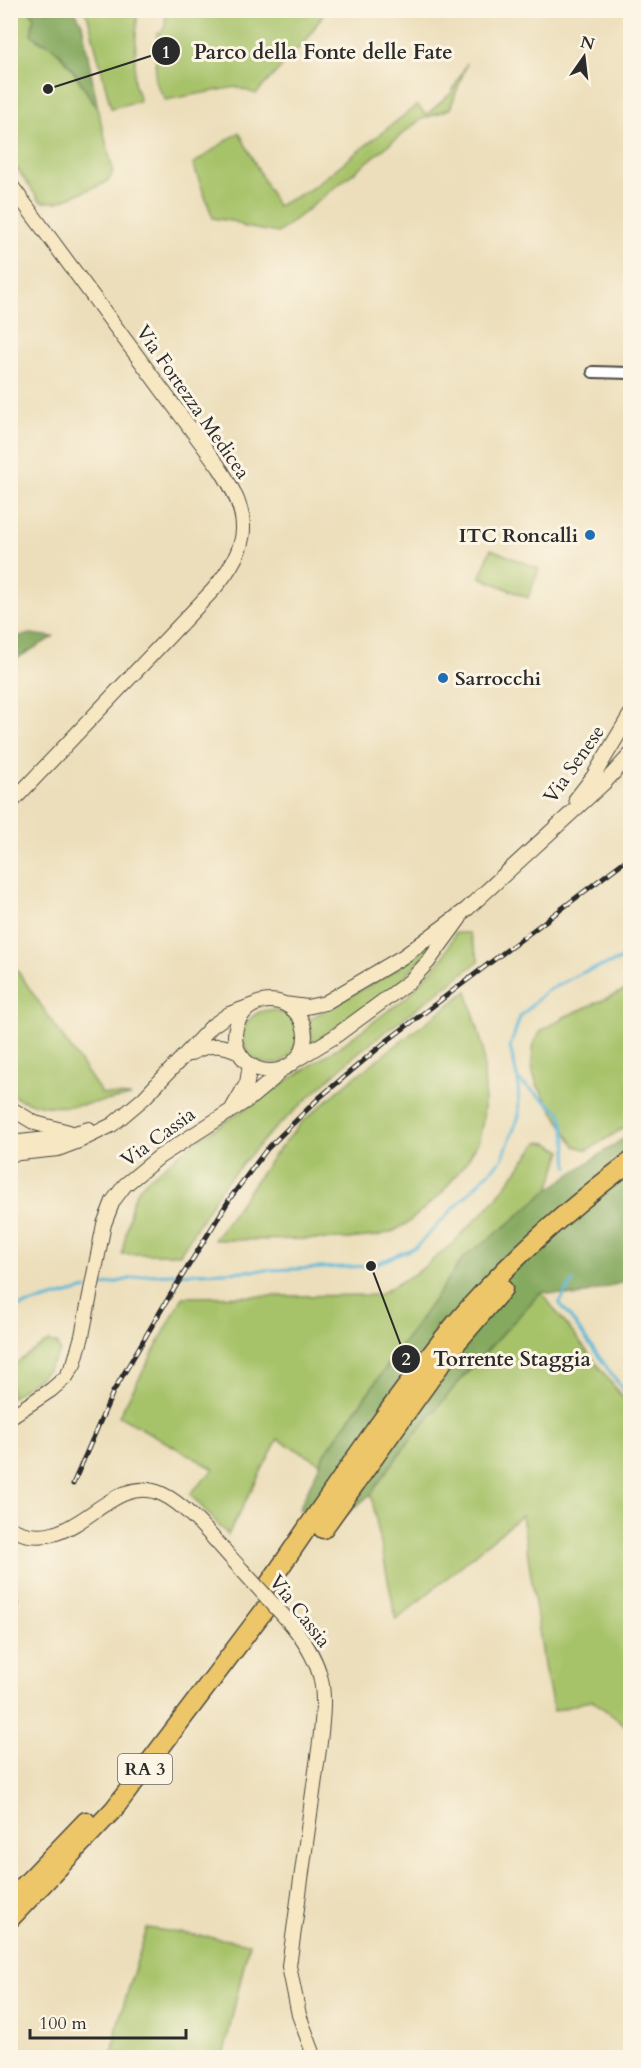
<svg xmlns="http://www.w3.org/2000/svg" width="641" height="2068" viewBox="0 0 641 2068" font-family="Cardo,serif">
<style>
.green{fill:#a7c36a;stroke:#69774a;stroke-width:1.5}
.forest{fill:#85a95e;stroke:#586a44;stroke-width:1.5}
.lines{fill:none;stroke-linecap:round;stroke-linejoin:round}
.stream{stroke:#5ab6d8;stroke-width:3}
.street-casing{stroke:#484640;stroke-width:14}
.secondary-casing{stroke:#484640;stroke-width:16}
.highway-casing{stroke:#484640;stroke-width:21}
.street{stroke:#fff;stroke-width:10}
.secondary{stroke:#f7e8c3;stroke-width:14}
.highway{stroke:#ecc669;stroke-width:18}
.rail-casing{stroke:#2b2b2b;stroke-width:5}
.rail{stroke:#fcf5e5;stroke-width:3;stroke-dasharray:9;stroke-linecap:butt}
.secondary-bridge-casing{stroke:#484640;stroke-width:16;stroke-linecap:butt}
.secondary-bridge{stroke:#f7e8c3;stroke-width:14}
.poi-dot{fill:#1f6fb2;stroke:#fcf5e5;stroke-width:2}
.labels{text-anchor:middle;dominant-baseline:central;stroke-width:6;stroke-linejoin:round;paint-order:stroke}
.shield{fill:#fcf5e5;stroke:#6a6863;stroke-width:1.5}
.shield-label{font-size:18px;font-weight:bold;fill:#2b2b2b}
.street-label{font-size:20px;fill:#2b2b2b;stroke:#fcf5e5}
.poi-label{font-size:20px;font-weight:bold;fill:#2b2b2b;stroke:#fcf5e5;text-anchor:end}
.leader{fill:none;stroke:#2b2b2b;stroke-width:2}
.callout-dot{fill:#2b2b2b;stroke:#fcf5e5;stroke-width:2}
.mark-label{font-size:18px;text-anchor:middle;font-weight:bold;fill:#fff}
.callout-label{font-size:21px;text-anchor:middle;font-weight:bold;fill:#2b2b2b;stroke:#fcf5e5;stroke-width:6;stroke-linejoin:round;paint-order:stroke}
</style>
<rect width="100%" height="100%" fill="#fcf5e5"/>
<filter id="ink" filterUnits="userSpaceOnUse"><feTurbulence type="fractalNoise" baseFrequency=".0167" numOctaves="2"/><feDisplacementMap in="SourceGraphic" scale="12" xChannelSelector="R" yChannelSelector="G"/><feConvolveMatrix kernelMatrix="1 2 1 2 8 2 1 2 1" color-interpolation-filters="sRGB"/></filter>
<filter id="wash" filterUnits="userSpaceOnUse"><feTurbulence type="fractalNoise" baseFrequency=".008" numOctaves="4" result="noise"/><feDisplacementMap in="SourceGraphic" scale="24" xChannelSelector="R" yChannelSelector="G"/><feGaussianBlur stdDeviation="1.35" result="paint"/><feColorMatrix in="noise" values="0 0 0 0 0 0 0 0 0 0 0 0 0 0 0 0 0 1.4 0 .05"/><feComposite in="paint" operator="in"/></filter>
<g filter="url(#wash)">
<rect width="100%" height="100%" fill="#ecdeba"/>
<!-- green -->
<path class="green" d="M 10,11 L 30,11 L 34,17 L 36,40 L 51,45 L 71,68 L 98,110 L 113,170 L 111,177 L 105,183 L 58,202 L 44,202 L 40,201 L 11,160 Z
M 84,11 L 132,11 L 137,16 L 134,83 L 140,101 L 111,108 L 88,17 Z
M 166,11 L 325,11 L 308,38 L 256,94 L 236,87 L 165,100 L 155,81 L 157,33 L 161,32 L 165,26 Z
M 467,63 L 450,109 L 420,120 L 278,233 L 245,227 L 236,222 L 213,218 L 193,164 L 239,132 L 277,206 L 309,190 L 417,105 L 426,115 L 451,93 Z
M 491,549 L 539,569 L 528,598 L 480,577 Z
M 455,933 L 469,933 L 479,961 L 355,1055 L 268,1135 L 221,1188 L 180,1254 L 122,1254 L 132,1202 L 139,1188 L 149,1178 L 190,1145 L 342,1045 L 408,996 L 444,956 Z
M 431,941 L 435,943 L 432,947 L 393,989 L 313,1043 L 309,1020 C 348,993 398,977 431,941 Z
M 10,960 L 102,1094 L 131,1096 C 92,1103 47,1116 11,1095 Z
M 630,988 L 630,1124 L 588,1150 L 575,1146 L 537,1085 L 533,1073 L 532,1062 L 534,1041 L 542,1030 L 564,1017 Z
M 467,991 L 483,1047 L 485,1093 L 483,1119 L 479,1140 L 467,1161 L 442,1193 L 409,1222 L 394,1231 L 377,1236 L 347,1239 L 214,1240 L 274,1155 L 303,1121 L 352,1079 Z
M243 1037a27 27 0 1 1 54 0a27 27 0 1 1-54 0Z
M 538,1142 L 548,1143 L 562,1151 L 549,1189 L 506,1227 L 464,1257 L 324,1455 L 320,1463 L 278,1439 L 228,1535 L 190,1494 L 214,1469 L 119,1416 L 183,1297 L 379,1295 L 419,1271 L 453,1243 L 495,1200 Z
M 541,1292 L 630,1407 L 630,1729 L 592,1700 L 554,1711 L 545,1671 L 522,1515 L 396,1620 L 371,1494 C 421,1421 481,1357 541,1292 Z
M 48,1342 L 57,1344 L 60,1352 L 46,1372 L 11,1398 L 11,1367 L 31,1352 Z
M 147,1928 L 249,1943 L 223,2057 L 153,2058 L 113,2052 L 116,2030 Z"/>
<!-- forest -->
<path class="forest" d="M 30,11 L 75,11 L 82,24 L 98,110 C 86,92 69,58 51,46 C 44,41 37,41 31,34 L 34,17 Z
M 31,634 L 53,637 L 11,662 L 11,638 Z
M 630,1134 L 630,1280 L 577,1296 L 541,1292 L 466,1373 L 398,1455 L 371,1494 L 337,1522 L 299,1509 L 324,1455 L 464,1257 L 506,1226 L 549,1189 Z"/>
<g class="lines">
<!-- stream -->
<path class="stream" d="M 518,1080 L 561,1113 L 566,1138 L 568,1167
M 573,1281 L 559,1302 L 630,1399
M 97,1287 L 146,1275 L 371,1266 L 416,1247 L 502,1159 L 519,1116 L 518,1080 L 510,1047 L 520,1017 L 545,992 L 581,973 L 630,957
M 10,1309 L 87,1289"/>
</g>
</g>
<g filter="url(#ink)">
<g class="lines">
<!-- street casing -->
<g class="street-casing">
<path id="street" d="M 593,372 L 630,373"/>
</g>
<!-- secondary casing -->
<g class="secondary-casing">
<path id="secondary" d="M 10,184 L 219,467 C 252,517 252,544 213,590 L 10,804
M 576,799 L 593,777 L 630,715
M235 1036a35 35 0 1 1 70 0a35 35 0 1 1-70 0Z
M 284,1004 L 307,1007 L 325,1003 L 404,956 L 467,909 L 606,781 L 630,755
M 190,1054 C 208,1044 220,1043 239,1052
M 296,1060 L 334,1037 L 409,982 L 428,962 L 460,918
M 233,1107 L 247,1083 L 250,1065
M 10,1108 L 35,1123 L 69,1132
M 10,1143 L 57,1138 L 89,1129
M 10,1154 L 58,1149 L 79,1141 L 112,1125 L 144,1098 L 212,1026 L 229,1014 L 256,1004
M 10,1417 L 51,1390 L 66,1377 L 74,1364 L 82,1336 L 104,1224 L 113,1201 L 125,1185 L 159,1157 L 249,1099 L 273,1079 L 282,1069
M 10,1528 C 74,1563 107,1469 162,1494 C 189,1506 221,1548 242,1570
M 292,1625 C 326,1669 326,1688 320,1742 L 289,1966 L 299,2015 L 315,2058"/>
</g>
<!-- highway casing -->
<g class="highway-casing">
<path id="highway" d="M 323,1529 L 454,1346 L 503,1289
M 268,1585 C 325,1503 380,1418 442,1340 C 496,1272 561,1214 630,1162
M 10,1900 L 86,1821
M 10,1919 L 114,1809 L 266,1608"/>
</g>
<!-- street -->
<use href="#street" class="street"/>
<!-- secondary -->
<use href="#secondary" class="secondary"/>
<!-- highway -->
<use href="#highway" class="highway"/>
<!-- rail casing -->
<g class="rail-casing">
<path id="rail" d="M 73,1484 L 113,1392 L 163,1307 L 231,1197 L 267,1149 L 319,1098 L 388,1040 L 630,857
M 10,1619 L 17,1604"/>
</g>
<!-- rail -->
<use href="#rail" class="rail"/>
<!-- secondary-bridge casing -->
<g class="secondary-bridge-casing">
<path id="secondary-bridge" d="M 242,1570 L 292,1625"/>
</g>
<!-- secondary-bridge -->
<use href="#secondary-bridge" class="secondary-bridge"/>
</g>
</g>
<!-- markers -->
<g class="poi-dot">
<circle cx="590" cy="535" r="6"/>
<circle cx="443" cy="678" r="6"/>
</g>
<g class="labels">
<!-- shield labels -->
<rect class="shield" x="118" y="1754" width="54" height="30" rx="4.5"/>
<g class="shield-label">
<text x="145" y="1769">RA 3</text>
</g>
<!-- street labels -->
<g class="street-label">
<text transform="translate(193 402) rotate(55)">Via Fortezza Medicea</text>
<text transform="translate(574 764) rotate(-55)">Via Senese</text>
<text transform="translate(158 1137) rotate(-36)">Via Cassia</text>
<text transform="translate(300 1611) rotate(52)">Via Cassia</text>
</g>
<!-- poi labels -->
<g class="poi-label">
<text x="578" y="535">ITC Roncalli</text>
<text x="455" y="678" text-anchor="start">Sarrocchi</text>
</g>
</g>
<!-- callouts -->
<path class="leader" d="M48 89L166 51M371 1266L406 1359"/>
<g class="callout-dot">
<circle cx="48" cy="89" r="6"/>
<circle cx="371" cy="1266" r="6"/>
<circle cx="166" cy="51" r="15"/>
<circle cx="406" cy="1359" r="15"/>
</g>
<g class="mark-label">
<text x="166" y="58">1</text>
<text x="406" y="1365">2</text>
</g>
<g class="callout-label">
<text x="323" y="59">Parco della Fonte delle Fate</text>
<text x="512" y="1366">Torrente Staggia</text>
</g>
<!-- margin -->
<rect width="641" height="2068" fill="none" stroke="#fcf5e5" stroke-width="36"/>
<!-- north arrow -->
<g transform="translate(584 57) rotate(14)" stroke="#fcf5e5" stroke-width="4.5" paint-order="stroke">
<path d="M0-4.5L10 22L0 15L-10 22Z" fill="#2b2b2b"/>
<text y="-9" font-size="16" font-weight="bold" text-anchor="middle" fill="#2b2b2b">N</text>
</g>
<!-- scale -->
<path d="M30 2029v9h156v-9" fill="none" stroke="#2b2b2b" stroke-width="3"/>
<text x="39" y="2029" font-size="18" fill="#2b2b2b" stroke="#fcf5e5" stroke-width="4.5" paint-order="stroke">100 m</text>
</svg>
